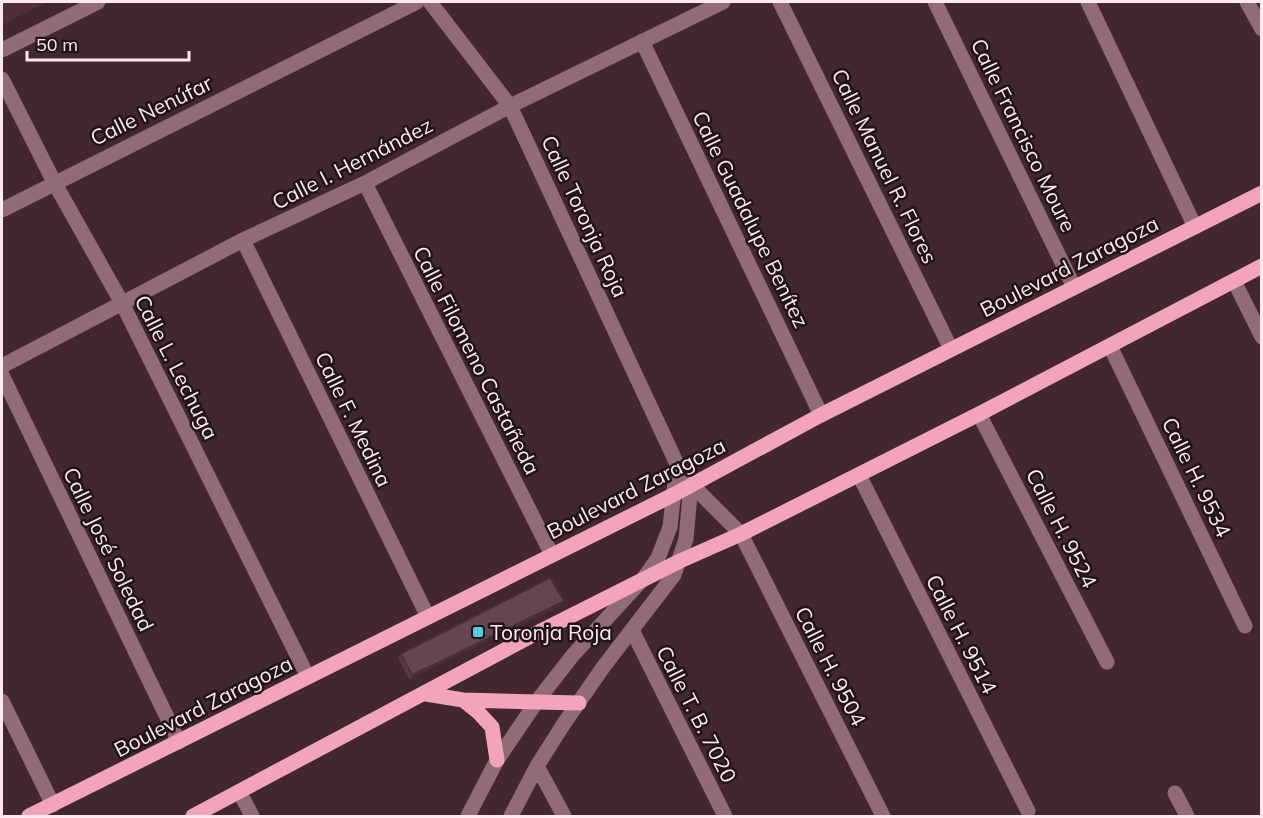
<svg xmlns="http://www.w3.org/2000/svg" width="1263" height="818" viewBox="0 0 1263 818" font-family="Mulish,sans-serif">
<style>
.built{fill:#522e39}
.lines{fill:none;stroke-linecap:round;stroke-linejoin:round}
.minor{stroke:#916b75;stroke-width:15}
.major{stroke:#f2a4b9;stroke-width:15}
.wall{fill:#573b43}
.shaded-wall{fill:#473037}
.building{fill:#65454e;stroke:#473037;stroke-width:1.5}
.poi-dot{fill:#55cadf;stroke:#211418;stroke-width:2}
.labels{text-anchor:middle;dominant-baseline:central;stroke-width:5;stroke-linejoin:round;paint-order:stroke}
.street-label{font-size:21px;fill:#feeaee;stroke:#211418}
.poi-label{font-size:21px;fill:#feeaee;stroke:#211418;text-anchor:start}
</style>
<rect width="100%" height="100%" fill="#43272f"/>
<!-- built -->
<path class="built" d="M 2,2 L 47,2 L 2,25 Z"/>
<g class="lines">
<!-- minor -->
<path class="minor" d="M 430,2 L 510,106 L 677,464 L 691,484 L 741,534 L 883,816
M 780,2 L 951,349
M 935,2 L 1074,287
M 1088,2 L 1195,227
M 1247,2 L 1262,29
M 642,41 L 821,415
M 2,50 L 98,2
M 2,79 L 54,182 L 122,303 L 308,677
M 365,183 L 552,555
M 2,210 L 417,2
M 243,240 L 428,617
M 1234,281 L 1262,337
M 1110,346 L 1245,626
M 2,366 L 243,240 L 365,183 L 510,106 L 723,2
M 2,375 L 179,742
M 979,414 L 1107,662
M 859,475 L 1028,811
M 632,630 L 725,816
M 2,701 L 53,805
M 537,766 L 564,816
M 240,793 L 252,816
M 1175,793 L 1187,816
M 468,816 L 497,760 L 537,701 L 573,655 L 643,579 L 658,558 L 670,527 L 677,464
M 511,816 L 537,766 L 563,725 L 604,666 L 674,575 L 686,539 L 691,484"/>
<!-- major -->
<path class="major" d="M 426,694 L 463,700 L 478,712 L 492,727 L 497,760
M 463,700 L 579,703
M 29,816 L 673,495 L 821,415 L 1262,193
M 193,816 L 535,634 L 680,561 L 741,534 L 979,414 L 1262,266"/>
</g>
<!-- wall -->
<path class="wall" d="M 560,606 L 409,679 L 398,658 L 401,654 Z"/>
<!-- shaded-wall -->
<path class="shaded-wall" d="M 564,601 L 560,606 L 409,679 L 412,675 Z"/>
<!-- building -->
<path class="building" d="M 550,578 L 564,601 L 412,675 L 401,654 Z"/>
<!-- markers -->
<rect class="poi-dot" x="472" y="626" width="12" height="12" rx="3"/>
<g class="labels">
<!-- street labels -->
<g class="street-label">
<text transform="translate(151 110) rotate(-26)">Calle Nenúfar</text>
<text transform="translate(1024 135) rotate(64)">Calle Francisco Moure</text>
<text transform="translate(352 163) rotate(-27)">Calle I. Hernández</text>
<text transform="translate(885 166) rotate(64)">Calle Manuel R. Flores</text>
<text transform="translate(585 216) rotate(65)">Calle Toronja Roja</text>
<text transform="translate(751 219) rotate(64)">Calle Guadalupe Benítez</text>
<text transform="translate(1069 266) rotate(-27)">Boulevard Zaragoza</text>
<text transform="translate(477 360) rotate(63)">Calle Filomeno Castañeda</text>
<text transform="translate(177 367) rotate(63)">Calle L. Lechuga</text>
<text transform="translate(354 419) rotate(64)">Calle F. Medina</text>
<text transform="translate(1197 477) rotate(64)">Calle H. 9534</text>
<text transform="translate(636 488) rotate(-27)">Boulevard Zaragoza</text>
<text transform="translate(1062 528) rotate(63)">Calle H. 9524</text>
<text transform="translate(109 549) rotate(64)">Calle José Soledad</text>
<text transform="translate(962 634) rotate(63)">Calle H. 9514</text>
<text transform="translate(831 666) rotate(63)">Calle H. 9504</text>
<text transform="translate(203 706) rotate(-27)">Boulevard Zaragoza</text>
<text transform="translate(697 714) rotate(63)">Calle T. B. 7020</text>
</g>
<!-- poi labels -->
<g class="poi-label">
<text x="490" y="632">Toronja Roja</text>
</g>
</g>
<!-- border -->
<rect width="1263" height="818" fill="none" stroke="#feeaee" stroke-width="6"/>
<!-- scale -->
<path d="M27 51v9h162v-9" fill="none" stroke="#feeaee" stroke-width="3"/>
<text x="36" y="51" font-size="18" fill="#feeaee" stroke="#211418" stroke-width="4.5" paint-order="stroke">50 m</text>
</svg>
